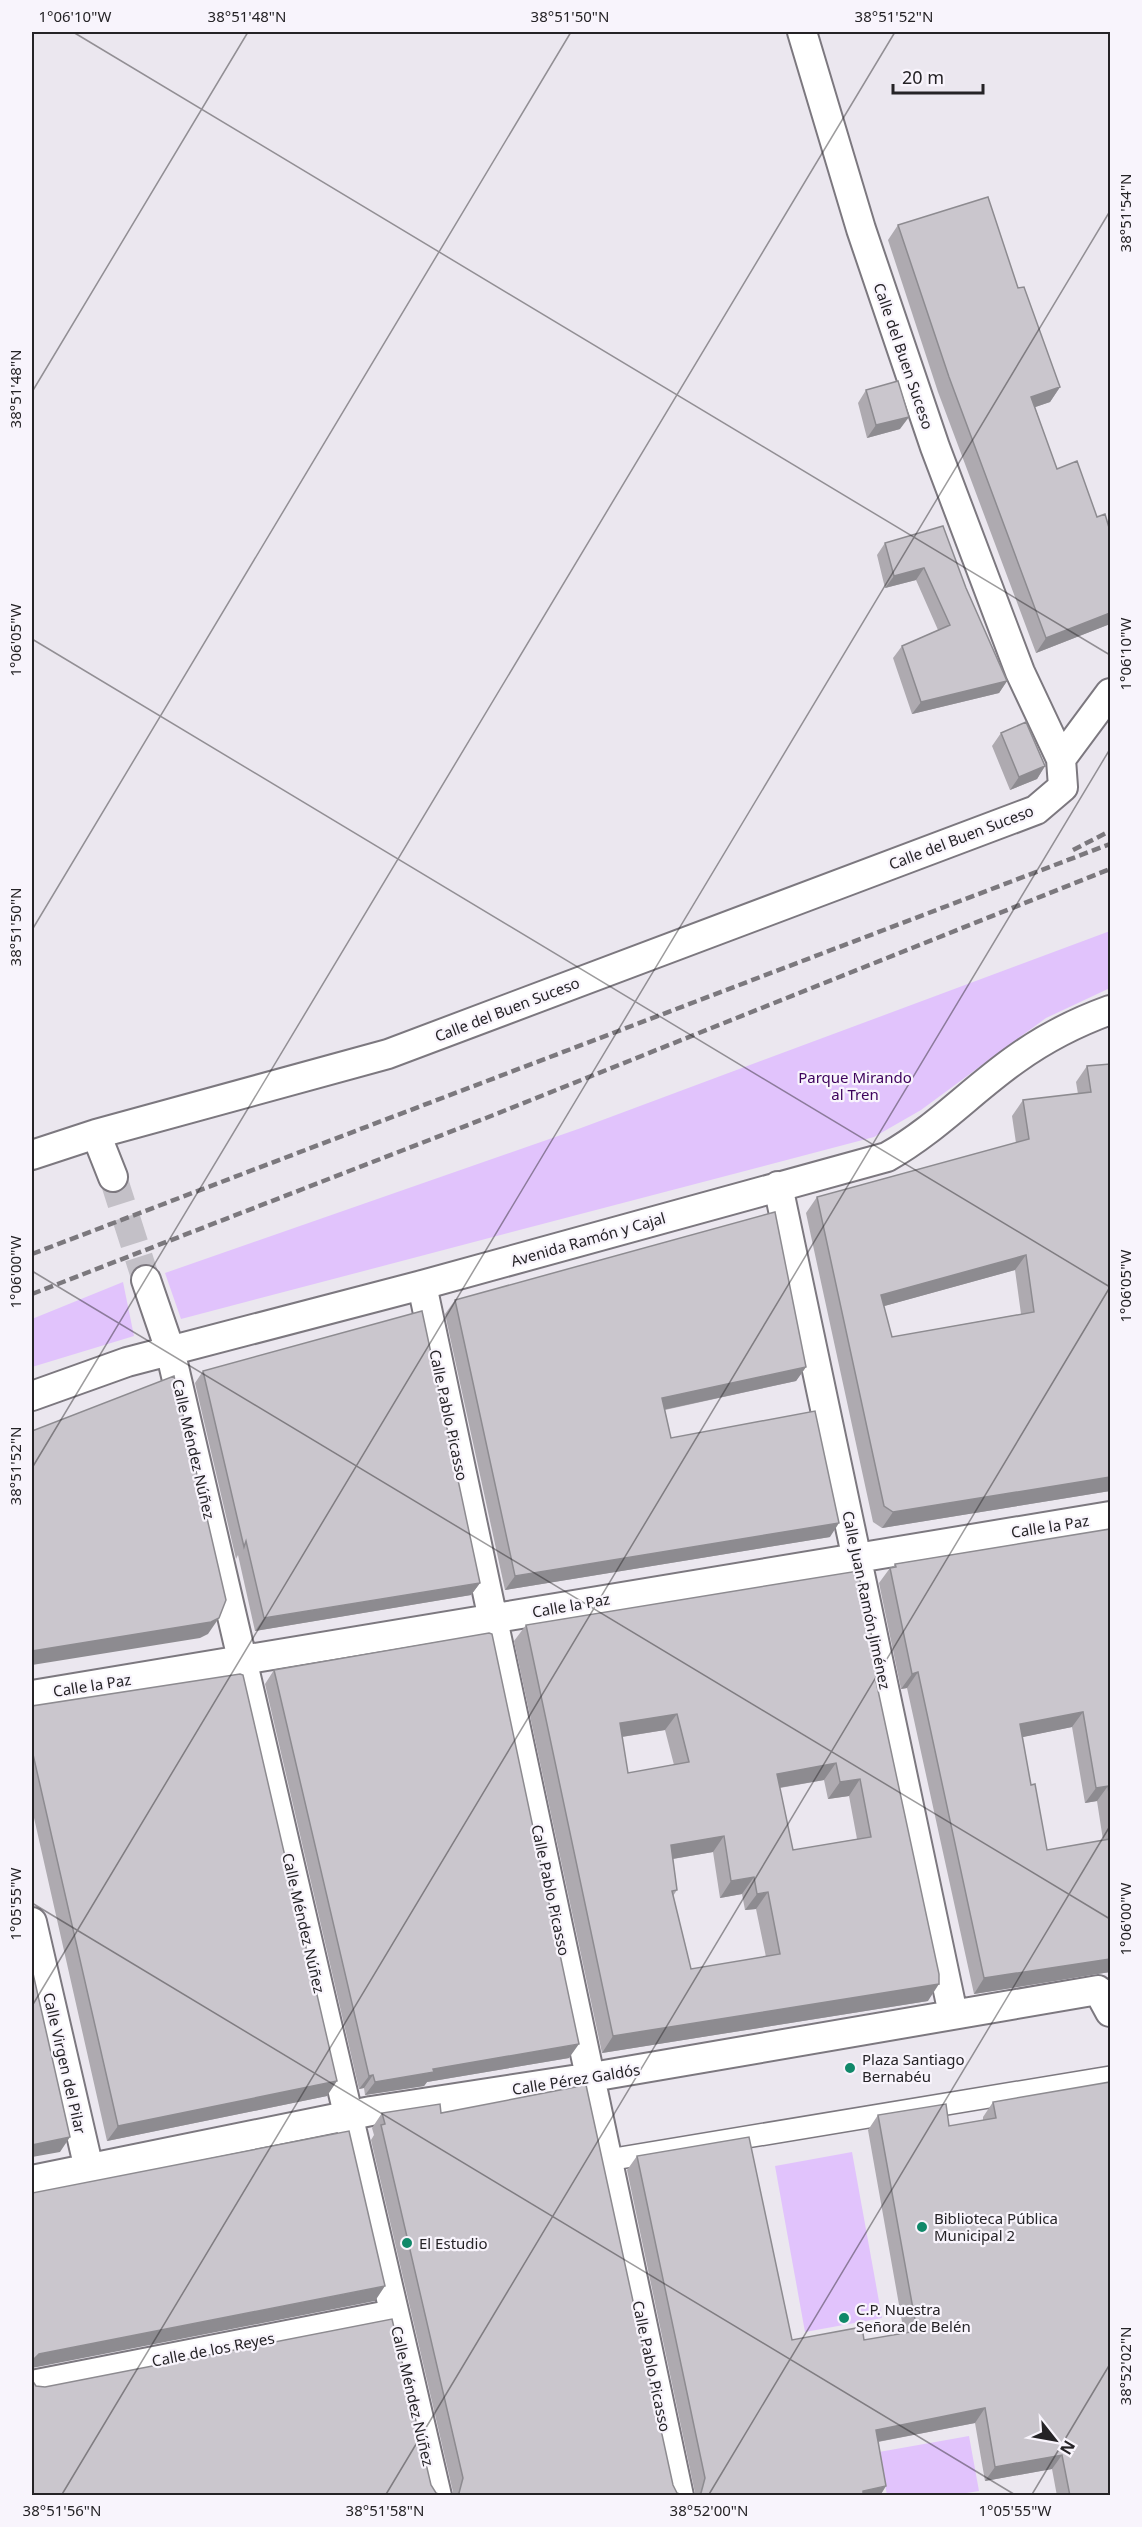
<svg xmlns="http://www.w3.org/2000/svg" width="1142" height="2527" viewBox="0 0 1142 2527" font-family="'Noto Sans',sans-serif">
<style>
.green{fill:#e1c3fc}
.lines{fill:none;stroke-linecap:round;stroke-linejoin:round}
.minor-tunnel{stroke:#c3c0c7;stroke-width:28;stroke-dasharray:28 14;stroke-linecap:butt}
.pedestrian-casing{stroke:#7c787f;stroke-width:24}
.minor-casing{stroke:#7c787f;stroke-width:32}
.pedestrian{stroke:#fff;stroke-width:21}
.minor{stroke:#fff;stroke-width:28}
.rail{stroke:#7b787d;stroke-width:4.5;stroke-dasharray:9 4.5;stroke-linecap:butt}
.wall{fill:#aeaab0;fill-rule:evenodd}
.shaded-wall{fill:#8d8b90}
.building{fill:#cac6cd;stroke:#8d8b90;stroke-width:1.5;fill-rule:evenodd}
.ticks{fill:none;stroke:#252326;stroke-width:1.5;stroke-opacity:0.45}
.poi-dot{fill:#108869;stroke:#f8f4fc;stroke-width:2}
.labels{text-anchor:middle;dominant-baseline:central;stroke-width:4.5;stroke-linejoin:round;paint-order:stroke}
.street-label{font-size:15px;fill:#252326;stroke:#f8f4fc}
.park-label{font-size:15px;fill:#3d025c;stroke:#f8f4fc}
.poi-label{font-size:15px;fill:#252326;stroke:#f8f4fc;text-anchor:start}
.neatline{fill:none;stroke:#252326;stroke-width:2}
.ticks-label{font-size:15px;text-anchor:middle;fill:#252326}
</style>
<rect width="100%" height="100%" fill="#ebe7ef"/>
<!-- green -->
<path class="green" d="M 1110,931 L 1110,988 L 1046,1018 L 921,1110 L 874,1137 L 181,1319 L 165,1273 L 581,1128 Z
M 123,1282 L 134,1336 L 32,1367 L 32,1319 Z
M 852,2152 L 882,2318 L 805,2332 L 775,2166 Z
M 969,2436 L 979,2491 L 954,2495 L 887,2495 L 879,2452 Z"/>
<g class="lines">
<!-- minor-tunnel -->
<path class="minor-tunnel" d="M 113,1177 L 146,1280"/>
<!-- pedestrian casing -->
<g class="pedestrian-casing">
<path id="pedestrian" d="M 608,2160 L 1110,2077"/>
</g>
<!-- minor casing -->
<g class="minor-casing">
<path id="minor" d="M 1061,759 L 1110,693
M 96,1134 L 113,1177
M 32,1155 L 96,1134 L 388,1054 L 1036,810 L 1063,787 L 1061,759 L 1020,672 L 935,447 L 861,229 L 802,32
M 778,1186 L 953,2014
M 146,1280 L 170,1350 L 437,2496
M 422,1285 L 679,2496
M 32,1396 L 127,1362 L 422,1285 L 887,1157 C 935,1130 972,1090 1016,1059 C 1045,1038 1077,1022 1110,1010
M 32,1695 L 1110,1516
M 32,1922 L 89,2169
M 32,2180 L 371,2111 L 592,2077 L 1098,1990 L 1110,2012
M 32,2385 L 394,2314"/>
</g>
<!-- pedestrian -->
<use href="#pedestrian" class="pedestrian"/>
<!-- minor -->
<use href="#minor" class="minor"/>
<!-- rail -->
<path class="rail" d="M 1073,850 L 1110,831
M 32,1254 L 1110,844
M 32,1294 L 486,1118 L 1110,869"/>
</g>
<!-- wall -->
<path class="wall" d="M 898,225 L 1018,288 L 1060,387 L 1050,402 L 1035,407 L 1110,624 L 1036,653 L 938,392 L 888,240 Z
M 866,390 L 900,429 L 867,438 L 858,403 Z
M 885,543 L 966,588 L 1007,681 L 999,693 L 912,714 L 893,658 L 902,646 L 938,630 L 916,580 L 885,588 L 877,555 Z
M 1001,733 L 1045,766 L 1037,779 L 1010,790 L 992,746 Z
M 1110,1064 L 1110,1491 L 882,1528 L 873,1522 L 806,1213 L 817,1197 L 1016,1143 L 1012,1116 L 1023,1100 L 1078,1094 L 1076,1082 L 1087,1066 ZM 1015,1270 L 1021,1314 L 892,1337 L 884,1306 Z
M 455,1300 L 806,1367 L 796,1381 L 665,1410 L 671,1438 L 830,1537 L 505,1590 L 445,1314 Z
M 203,1371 L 480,1583 L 471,1595 L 255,1631 L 238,1555 L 236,1559 L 195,1383 Z
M 1110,1529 L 1110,1972 L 974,1994 L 907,1688 L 901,1689 L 879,1583 L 890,1568 L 893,1567 L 895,1564 ZM 1072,1727 L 1085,1803 L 1097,1801 L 1103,1840 L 1047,1850 L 1031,1785 L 1022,1737 Z
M 526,1625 L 877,1685 L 928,2001 L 602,2053 L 514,1641 ZM 665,1730 L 674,1765 L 628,1773 L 622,1737 ZM 824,1780 L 828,1799 L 849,1796 L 857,1839 L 793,1850 L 780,1788 ZM 713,1852 L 720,1898 L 742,1894 L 745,1910 L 756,1909 L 766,1957 L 691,1969 L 673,1896 L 677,1890 L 673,1859 Z
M 274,1670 L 569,2058 L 427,2082 L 424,2086 L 365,2095 L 364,2088 L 359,2089 L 265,1684 Z
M 32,1706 L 327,2096 L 107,2141 L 32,1809 Z
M 993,2102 L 1110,2496 L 1057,2496 L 1052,2469 L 985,2481 L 975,2423 L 878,2442 L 880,2496 L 694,2496 L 695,2493 L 627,2170 L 637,2156 L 792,2340 L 864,2340 L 904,2333 L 868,2130 L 878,2115 L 949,2126 L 983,2120 L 983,2117 Z
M 382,2113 L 441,2113 L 677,2493 L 685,2496 L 452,2496 L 453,2492 L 371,2140 L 374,2135 L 372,2128 Z"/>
<!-- shaded-wall -->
<path class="shaded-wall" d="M 1060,387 L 1050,402 L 1021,412 L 1031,397 Z
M 909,417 L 900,429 L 867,438 L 876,425 Z
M 924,568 L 916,580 L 885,588 L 894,576 Z
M 1110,613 L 1110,624 L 1036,653 L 1046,638 Z
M 1007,681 L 999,693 L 912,714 L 921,702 Z
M 1045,766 L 1037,779 L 1010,790 L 1019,777 Z
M 1026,1255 L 1015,1270 L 870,1310 L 881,1295 Z
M 806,1367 L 796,1381 L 653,1412 L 662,1398 Z
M 1110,1477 L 1110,1491 L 882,1528 L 893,1512 Z
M 839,1523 L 830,1537 L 505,1590 L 515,1576 Z
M 480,1583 L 471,1595 L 255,1631 L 264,1618 Z
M 219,1618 L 208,1634 L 200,1638 L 32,1665 L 32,1651 Z
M 918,1672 L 907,1688 L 901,1689 L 912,1674 Z
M 1083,1712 L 1072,1727 L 1009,1740 L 1020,1724 Z
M 677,1714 L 665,1730 L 608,1739 L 620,1723 Z
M 836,1763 L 824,1780 L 766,1790 L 777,1774 Z
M 860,1779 L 849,1796 L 828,1799 L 840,1782 Z
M 1108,1786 L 1097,1801 L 1085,1803 L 1096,1788 Z
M 724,1836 L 713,1852 L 660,1861 L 671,1845 Z
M 754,1877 L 742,1894 L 720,1898 L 731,1881 Z
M 768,1892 L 756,1909 L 745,1910 L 757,1894 Z
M 1110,1959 L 1110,1972 L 974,1994 L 984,1978 Z
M 939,1984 L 928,2001 L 602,2053 L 613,2036 Z
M 579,2044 L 569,2058 L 427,2082 L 424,2086 L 365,2095 L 375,2082 L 433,2069 Z
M 373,2075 L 364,2088 L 359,2089 L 369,2076 Z
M 337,2081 L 327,2096 L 107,2141 L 118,2126 Z
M 70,2137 L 60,2152 L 32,2157 L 32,2145 Z
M 385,2286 L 375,2301 L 32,2368 L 32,2361 L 39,2354 Z
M 985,2408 L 975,2423 L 866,2444 L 876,2430 Z
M 1062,2455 L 1052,2469 L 985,2481 L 995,2467 Z
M 886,2486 L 880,2496 L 859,2496 L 863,2491 Z"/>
<!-- building -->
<path class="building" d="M 988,197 L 1018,288 L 1024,287 L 1060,387 L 1031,397 L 1057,469 L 1077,461 L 1097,517 L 1105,514 L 1110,531 L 1110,613 L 1046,638 L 949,377 L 898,225 Z
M 898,381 L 909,417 L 876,425 L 866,390 Z
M 943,526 L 966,588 L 1007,681 L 921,702 L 902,646 L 950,625 L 924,568 L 894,576 L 885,543 Z
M 1026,722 L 1045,766 L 1019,777 L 1001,733 Z
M 1110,1064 L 1110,1477 L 893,1512 L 884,1506 L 817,1197 L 1029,1139 L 1023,1100 L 1091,1092 L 1087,1066 ZM 1026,1255 L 1034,1312 L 892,1337 L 881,1295 Z
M 775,1212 L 806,1367 L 662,1398 L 671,1438 L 815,1411 L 839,1523 L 515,1576 L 455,1300 Z
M 422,1311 L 480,1583 L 264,1618 L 246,1541 L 244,1547 L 203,1371 Z
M 174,1376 L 226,1600 L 219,1618 L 211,1622 L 32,1651 L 32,1431 Z
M 1110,1529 L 1110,1802 L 1108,1786 L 1096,1788 L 1083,1712 L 1020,1724 L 1031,1785 L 1035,1784 L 1047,1850 L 1110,1839 L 1110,1959 L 984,1978 L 918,1672 L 912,1674 L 890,1568 L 896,1567 L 895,1564 Z
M 858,1571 L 881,1680 L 876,1681 L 939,1974 L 939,1984 L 613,2036 L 526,1625 ZM 677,1714 L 689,1762 L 628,1773 L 620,1723 ZM 836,1763 L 840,1782 L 860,1779 L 871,1837 L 793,1850 L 777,1774 ZM 724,1836 L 731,1881 L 754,1877 L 757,1894 L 768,1892 L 780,1954 L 691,1969 L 672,1891 L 677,1890 L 671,1845 Z
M 489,1633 L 492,1634 L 579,2044 L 433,2069 L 434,2072 L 375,2082 L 373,2075 L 369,2076 L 274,1670 Z
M 240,1674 L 243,1675 L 337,2081 L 118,2126 L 32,1750 L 32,1706 Z
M 32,1969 L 70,2137 L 32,2145 Z
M 1110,2082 L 1110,2496 L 1070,2496 L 1062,2455 L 995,2467 L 985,2408 L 876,2430 L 886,2486 L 863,2491 L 863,2496 L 696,2496 L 701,2493 L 705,2478 L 637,2156 L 749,2137 L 792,2340 L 862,2327 L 864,2340 L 917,2331 L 878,2115 L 946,2104 L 949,2126 L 996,2118 L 993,2102 Z
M 586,2085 L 673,2485 L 677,2493 L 685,2496 L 454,2496 L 459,2493 L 463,2478 L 381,2125 L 385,2124 L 382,2113 L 440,2104 L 441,2113 Z
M 349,2131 L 385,2286 L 39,2354 L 32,2361 L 32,2193 Z
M 392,2319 L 431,2485 L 436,2493 L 443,2496 L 32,2496 L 32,2380 L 36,2386 L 45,2387 Z"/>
<!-- ticks -->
<path class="ticks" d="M 73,32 L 1110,655M 32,392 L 248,32M 32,639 L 1110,1287M 32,930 L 571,32M 32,1271 L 1110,1919M 32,1468 L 895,32M 32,1903 L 1017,2496M 32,2006 L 1110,211M 61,2496 L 1110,749M 385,2496 L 1110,1287M 708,2496 L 1110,1826M 1031,2496 L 1110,2364"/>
<!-- markers -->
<g class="poi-dot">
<circle cx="850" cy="2068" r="6"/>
<circle cx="922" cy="2227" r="6"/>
<circle cx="407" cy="2243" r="6"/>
<circle cx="844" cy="2318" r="6"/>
</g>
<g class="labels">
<!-- street labels -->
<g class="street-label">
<text transform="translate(904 356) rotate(71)">Calle del Buen Suceso</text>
<text transform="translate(961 837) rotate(-21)">Calle del Buen Suceso</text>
<text transform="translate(507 1009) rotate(-21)">Calle del Buen Suceso</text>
<text transform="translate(588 1239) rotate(-16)">Avenida Ramón y Cajal</text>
<text transform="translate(449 1415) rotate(78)">Calle Pablo Picasso</text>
<text transform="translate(194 1449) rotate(77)">Calle Méndez Núñez</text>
<text transform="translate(1050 1526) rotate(-9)">Calle la Paz</text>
<text transform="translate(867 1600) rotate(78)">Calle Juan Ramón Jiménez</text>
<text transform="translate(571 1605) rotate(-10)">Calle la Paz</text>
<text transform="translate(92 1685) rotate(-9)">Calle la Paz</text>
<text transform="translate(551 1890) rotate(78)">Calle Pablo Picasso</text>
<text transform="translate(304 1923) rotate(77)">Calle Méndez Núñez</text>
<text transform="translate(65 2063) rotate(77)">Calle Virgen del Pilar</text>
<text transform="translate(576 2079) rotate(-9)">Calle Pérez Galdós</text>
<text transform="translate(213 2349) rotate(-11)">Calle de los Reyes</text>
<text transform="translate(652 2366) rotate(78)">Calle Pablo Picasso</text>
<text transform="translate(413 2396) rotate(77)">Calle Méndez Núñez</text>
</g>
<!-- park labels -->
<g class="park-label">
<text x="855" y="1077">Parque Mirando<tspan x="855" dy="17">al Tren</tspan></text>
</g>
<!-- poi labels -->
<g class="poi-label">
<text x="862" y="2059">Plaza Santiago<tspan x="862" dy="17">Bernabéu</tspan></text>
<text x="934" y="2218">Biblioteca Pública<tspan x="934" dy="17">Municipal 2</tspan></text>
<text x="419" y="2243">El Estudio</text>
<text x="856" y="2309">C.P. Nuestra<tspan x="856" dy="17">Señora de Belén</tspan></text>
</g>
</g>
<!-- border -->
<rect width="1142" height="2527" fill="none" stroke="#f8f4fc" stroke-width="66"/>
<!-- north arrow -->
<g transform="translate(1055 2440) rotate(121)" stroke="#f8f4fc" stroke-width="4.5" paint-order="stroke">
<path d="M0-4.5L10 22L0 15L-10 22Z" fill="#252326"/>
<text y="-9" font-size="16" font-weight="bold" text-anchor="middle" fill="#252326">N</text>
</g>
<!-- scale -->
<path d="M893 84v9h90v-9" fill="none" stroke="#252326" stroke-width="3"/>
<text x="902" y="84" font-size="18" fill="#252326" stroke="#f8f4fc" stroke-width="4.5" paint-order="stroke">20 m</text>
<rect x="33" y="33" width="1076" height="2461" class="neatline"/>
<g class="ticks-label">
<text x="75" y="22">1°06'10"W</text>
<text x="247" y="22">38°51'48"N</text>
<text x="570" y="22">38°51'50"N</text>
<text x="894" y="22">38°51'52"N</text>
<text transform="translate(1126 213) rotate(-90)" y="5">38°51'54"N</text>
<text transform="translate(16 389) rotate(-90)" y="5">38°51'48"N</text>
<text transform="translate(16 640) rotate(-90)" y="5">1°06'05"W</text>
<text transform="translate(1126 654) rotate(-90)" y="5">1°06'10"W</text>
<text transform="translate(16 927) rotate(-90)" y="5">38°51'50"N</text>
<text transform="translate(16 1272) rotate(-90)" y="5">1°06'00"W</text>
<text transform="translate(1126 1286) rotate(-90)" y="5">1°06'05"W</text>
<text transform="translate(16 1466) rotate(-90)" y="5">38°51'52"N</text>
<text transform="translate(16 1904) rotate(-90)" y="5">1°05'55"W</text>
<text transform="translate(1126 1919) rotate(-90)" y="5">1°06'00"W</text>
<text transform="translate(1126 2366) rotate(-90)" y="5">38°52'02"N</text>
<text x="62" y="2516">38°51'56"N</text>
<text x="385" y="2516">38°51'58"N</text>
<text x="709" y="2516">38°52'00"N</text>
<text x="1015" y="2516">1°05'55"W</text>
</g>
</svg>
